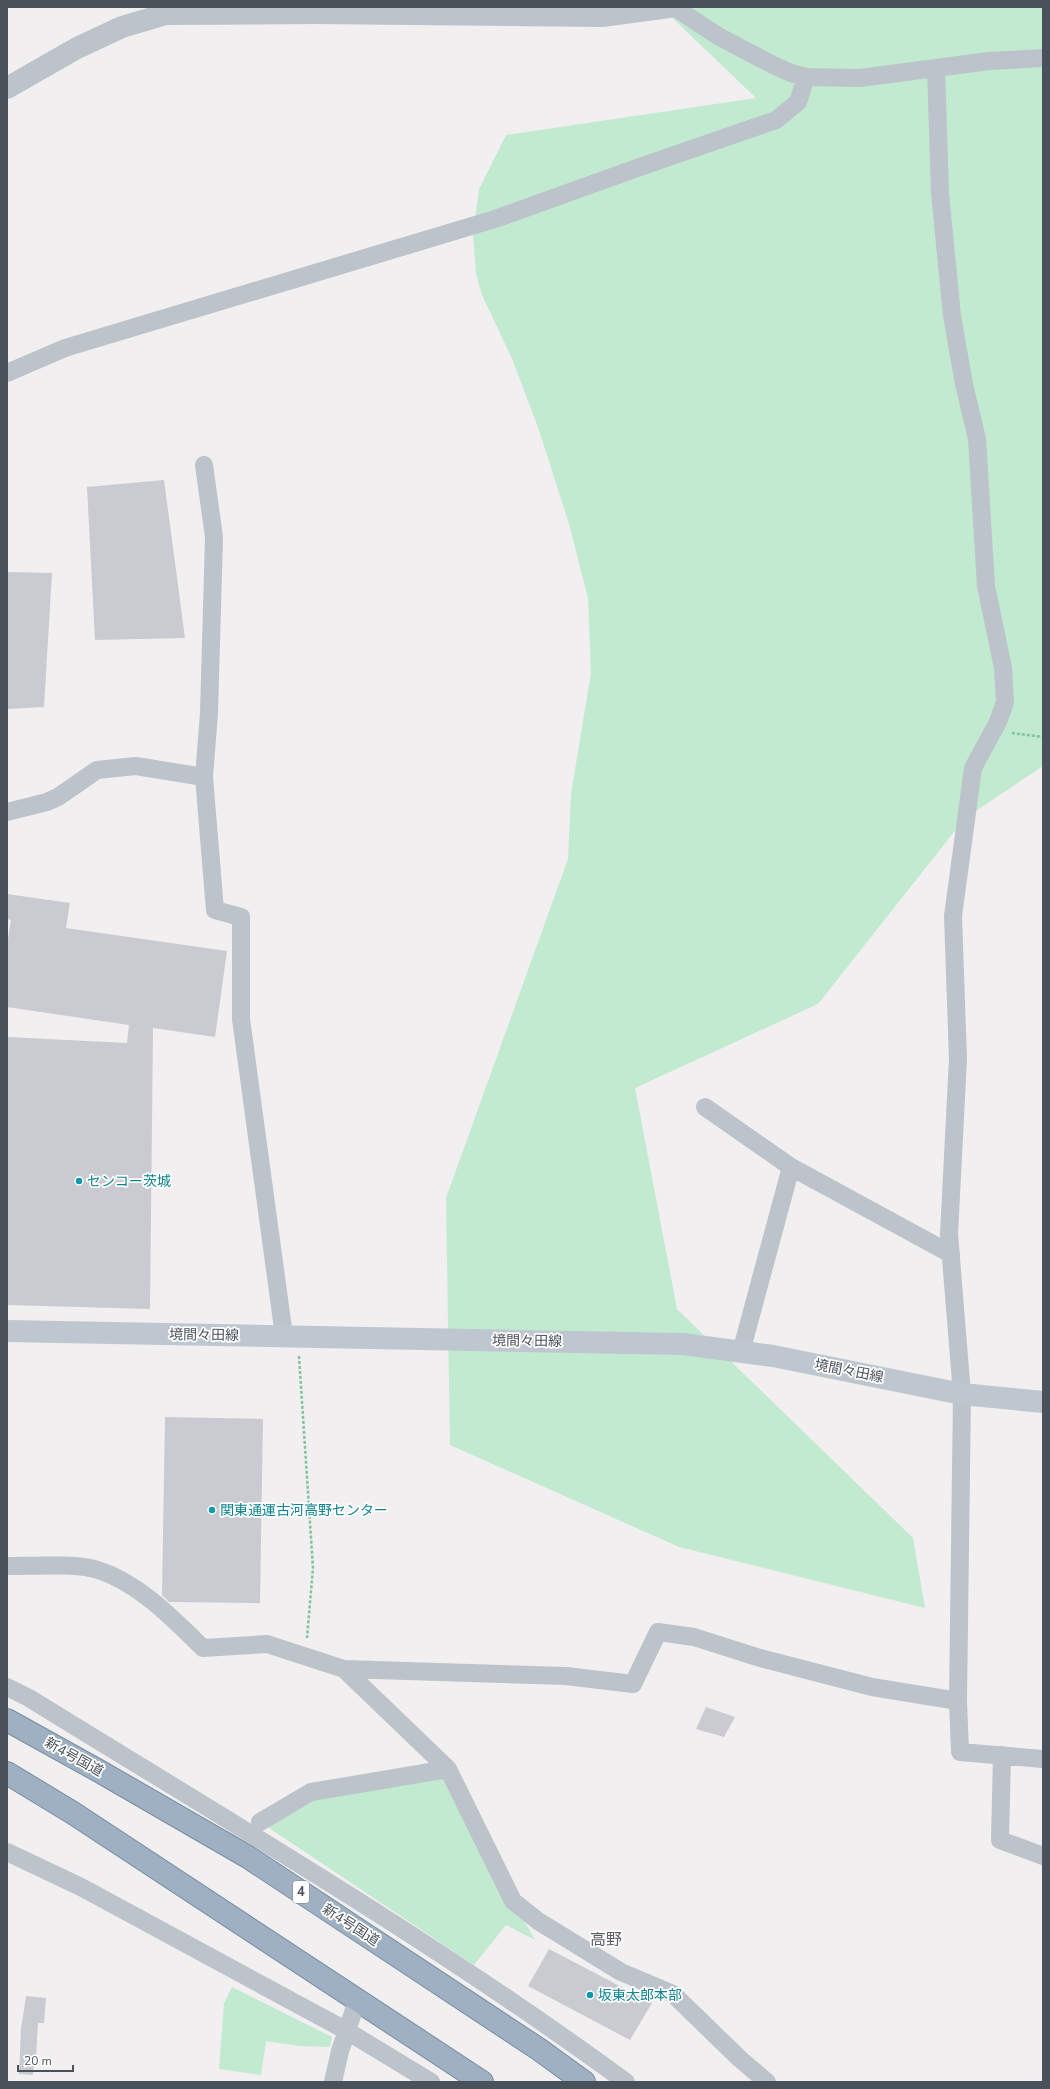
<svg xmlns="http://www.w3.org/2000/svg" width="1050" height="2089" viewBox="0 0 1050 2089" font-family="'Nunito Sans','Noto Sans JP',sans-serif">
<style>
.green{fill:#c2ead1}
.building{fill:#c9cbd1}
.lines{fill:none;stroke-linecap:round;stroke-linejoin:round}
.trunk-casing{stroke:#778da4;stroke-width:24}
.path{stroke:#7dc4a1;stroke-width:2.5;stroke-dasharray:3 2;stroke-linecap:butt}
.minor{stroke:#bcc3ca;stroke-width:18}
.tertiary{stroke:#bcc3ca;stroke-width:22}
.secondary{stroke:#bec7d0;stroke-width:22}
.trunk{stroke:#9eb0c1;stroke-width:22}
.culture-dot{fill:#0f9aa8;stroke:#fff;stroke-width:1.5}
.labels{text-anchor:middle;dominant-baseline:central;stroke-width:3.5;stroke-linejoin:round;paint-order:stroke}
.shield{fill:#fff;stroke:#80868c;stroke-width:1}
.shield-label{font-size:13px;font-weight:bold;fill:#49525a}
.culture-label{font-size:14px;fill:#0d838f;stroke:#fff;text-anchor:start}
.street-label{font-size:14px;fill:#49525a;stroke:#fff}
.quarter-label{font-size:16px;fill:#5c5f63;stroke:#fff}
</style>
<rect width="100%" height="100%" fill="#f1efef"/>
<!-- green -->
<path class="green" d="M 661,7 L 1043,7 L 1043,766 L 965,818 L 818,1004 L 635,1088 L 677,1309 L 913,1538 L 925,1608 L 679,1547 L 450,1445 L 446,1198 L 568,859 L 571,794 L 591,673 L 588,598 L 569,524 L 539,430 L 513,361 L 482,295 L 476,274 L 473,235 L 479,189 L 506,135 L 756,98 Z
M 448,1769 L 513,1901 L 535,1940 L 506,1925 L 474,1965 L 260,1822 L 311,1792 Z
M 232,1987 L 332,2037 L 330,2047 L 299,2046 L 266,2041 L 261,2075 L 219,2069 L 224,2003 Z"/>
<!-- building -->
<path class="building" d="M 164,480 L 185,638 L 95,640 L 87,487 Z
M 7,572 L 52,573 L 44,707 L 7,709 Z
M 7,894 L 70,903 L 66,928 L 227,951 L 215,1037 L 153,1028 L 150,1309 L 7,1305 L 8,1037 L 127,1043 L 129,1025 L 7,1007 L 7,945 L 11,920 L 7,919 Z
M 165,1417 L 263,1419 L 260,1603 L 169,1602 L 162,1595 Z
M 706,1707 L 735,1717 L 724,1737 L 696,1729 Z
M 549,1949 L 652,2003 L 630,2040 L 528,1986 Z
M 26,1996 L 46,1998 L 44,2023 L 38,2023 L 36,2057 L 34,2056 L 33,2075 L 19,2074 L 21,2029 Z"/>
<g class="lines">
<!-- trunk casing -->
<g class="trunk-casing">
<path id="trunk" d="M 7,1720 L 99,1771 L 248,1857 L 540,2050 L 584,2082
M 7,1773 L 73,1813 L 482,2082"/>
</g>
<!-- path -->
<path class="path" d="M 1012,733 L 1043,737
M 299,1356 L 313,1568 L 307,1638"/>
<!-- minor -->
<path class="minor" d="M 674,7 L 718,36 L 773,65 L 791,73 L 806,77 L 860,78 L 989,61 L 1043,58
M 936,69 L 940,193 L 952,316 L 964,384 L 977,439 L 986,586 L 1003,668 L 1005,702 L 998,722 L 973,768 L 953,916 L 958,1059 L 949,1234 L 962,1394 L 958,1701 L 960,1752 L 1043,1759
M 7,373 L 65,348 L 495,219 L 637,168 L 776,120 L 798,102 L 806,77
M 204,465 L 214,537 L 209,713 L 204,777 L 215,910 L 241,917 L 241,1019 L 284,1336
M 7,812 L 47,802 L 58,797 L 97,770 L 136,766 L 204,777
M 705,1107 L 791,1167
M 741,1352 L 791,1167 L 951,1254
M 7,1566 C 32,1566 75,1563 98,1570 C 139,1583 173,1619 203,1648 L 267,1644 L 344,1669 L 566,1676 L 633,1684 L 658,1632 L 694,1637 L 760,1658 L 872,1687 L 958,1701
M 344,1669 L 448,1769 L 513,1901 L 538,1921 L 621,1972 L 673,1994 L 740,2059 L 767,2082
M 7,1687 L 29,1698 C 230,1822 435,1942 626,2082
M 1002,1755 L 1000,1840 L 1043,1856
M 260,1822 L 311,1792 L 448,1769
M 7,1852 L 81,1887 L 347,2031 L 431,2082
M 333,2082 L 340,2051 L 357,2001"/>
<!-- tertiary -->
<path class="tertiary" d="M 7,88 L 77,48 L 122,27 L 166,14 L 316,13 L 602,16 L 669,7"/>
<!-- secondary -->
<path class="secondary" d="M 7,1331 L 683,1344 L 773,1356 L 962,1394 L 1043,1402"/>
<!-- trunk -->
<use href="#trunk" class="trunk"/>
</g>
<!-- markers -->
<g class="culture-dot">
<circle cx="79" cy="1181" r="4"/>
<circle cx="212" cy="1510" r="4"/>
<circle cx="590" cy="1995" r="4"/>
</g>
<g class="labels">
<!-- shield labels -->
<rect class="shield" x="293" y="1881" width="16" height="22" rx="3"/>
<g class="shield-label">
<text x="301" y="1892">4</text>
</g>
<!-- culture labels -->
<g class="culture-label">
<text x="87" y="1181">センコー茨城</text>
<text x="220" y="1510">関東通運古河高野センター</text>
<text x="598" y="1995">坂東太郎本部</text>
</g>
<!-- street labels -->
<g class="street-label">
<text transform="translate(204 1335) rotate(1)">境間々田線</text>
<text transform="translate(527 1341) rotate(1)">境間々田線</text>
<text transform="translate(849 1371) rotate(11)">境間々田線</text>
<text transform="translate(74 1757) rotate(29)">新4号国道</text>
<text transform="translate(351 1925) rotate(33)">新4号国道</text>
</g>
<!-- quarter labels -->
<g class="quarter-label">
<text x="606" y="1940">高野</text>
</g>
</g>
<!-- border -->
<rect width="1050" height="2089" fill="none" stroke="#49525a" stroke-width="16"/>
<!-- scale -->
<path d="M18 2065v6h55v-6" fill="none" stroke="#49525a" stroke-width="2"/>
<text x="24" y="2065" font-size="12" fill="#49525a" stroke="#ffffff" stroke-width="3" paint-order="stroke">20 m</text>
</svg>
